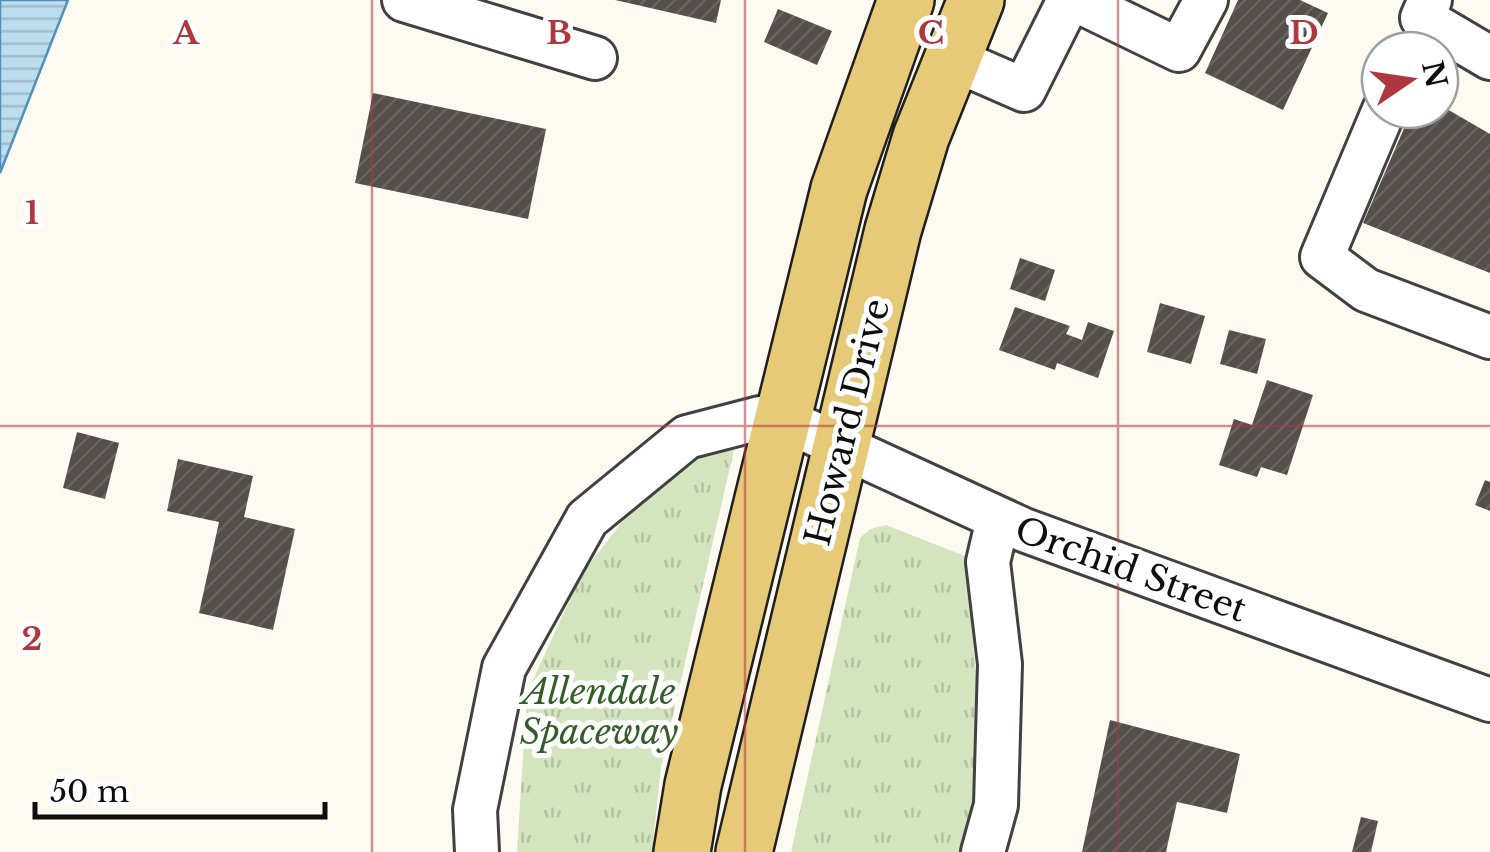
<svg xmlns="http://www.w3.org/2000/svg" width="1490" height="852" viewBox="0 0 1490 852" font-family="'Libre Baskerville',serif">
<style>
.grass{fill:url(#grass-tufts)}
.water{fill:url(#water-rules);stroke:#4c92bc;stroke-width:2.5}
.building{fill:url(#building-hatch)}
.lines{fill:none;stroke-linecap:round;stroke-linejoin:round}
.minor-casing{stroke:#414141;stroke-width:48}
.major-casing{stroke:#1f1f1f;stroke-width:60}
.minor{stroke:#fff;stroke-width:42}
.major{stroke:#e7ca77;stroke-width:55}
.grid{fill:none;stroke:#ad383f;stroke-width:2.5;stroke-opacity:0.55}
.labels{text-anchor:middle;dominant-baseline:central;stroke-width:10;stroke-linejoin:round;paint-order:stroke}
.street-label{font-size:35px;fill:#0e0e0e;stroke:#fff}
.park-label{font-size:35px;font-style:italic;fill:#335e27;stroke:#fff}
.grid-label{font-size:32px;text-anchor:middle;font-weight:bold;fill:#ad383f;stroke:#fff;stroke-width:10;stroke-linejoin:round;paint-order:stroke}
</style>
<defs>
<pattern id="grass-tufts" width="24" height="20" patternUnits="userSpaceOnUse" patternTransform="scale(2.5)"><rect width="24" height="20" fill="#d3e4bf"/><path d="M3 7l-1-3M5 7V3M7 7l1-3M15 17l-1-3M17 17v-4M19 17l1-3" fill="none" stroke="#b4c2a3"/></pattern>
<pattern id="water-rules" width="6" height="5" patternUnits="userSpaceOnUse" patternTransform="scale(2.5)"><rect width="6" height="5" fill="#bcddee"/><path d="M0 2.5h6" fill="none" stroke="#a0bccb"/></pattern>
<pattern id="building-hatch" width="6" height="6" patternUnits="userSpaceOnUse" patternTransform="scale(2.5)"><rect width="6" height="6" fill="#554f4c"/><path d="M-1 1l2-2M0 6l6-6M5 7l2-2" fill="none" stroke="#696461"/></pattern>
</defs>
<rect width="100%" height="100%" fill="#fdfbf1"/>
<!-- grass -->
<path class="grass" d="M 737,437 L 661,767 L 652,852 L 517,852 L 527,693 L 581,575 L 639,500 L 685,452 Z
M 886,525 L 965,556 L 979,706 L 977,796 L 959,852 L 791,852 L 860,538 L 870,529 Z"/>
<!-- water -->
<path class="water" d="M 0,0 L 68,0 L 0,173 Z"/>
<!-- building -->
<path class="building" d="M 615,0 L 721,0 L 716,23 Z
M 1238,0 L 1300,0 L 1328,13 L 1283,110 L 1205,73 Z
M 778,9 L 832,31 L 817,65 L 764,42 Z
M 373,93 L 546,129 L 528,219 L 355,183 Z
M 1440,105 L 1490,134 L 1490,273 L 1363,223 L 1412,110 L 1440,110 Z
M 1020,258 L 1055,270 L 1045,301 L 1010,289 Z
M 1160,303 L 1205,316 L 1191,364 L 1147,352 Z
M 1015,307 L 1070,326 L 1066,334 L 1082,340 L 1088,322 L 1114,331 L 1098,378 L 1057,363 L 1055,370 L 999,350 Z
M 1229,330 L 1266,339 L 1257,374 L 1220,364 Z
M 1267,380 L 1313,395 L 1287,475 L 1261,467 L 1257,477 L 1219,465 L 1234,419 L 1252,425 Z
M 77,432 L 119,443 L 105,499 L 63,488 Z
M 178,459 L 253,476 L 244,517 L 295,529 L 273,630 L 199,613 L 219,522 L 167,511 Z
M 1485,480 L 1490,482 L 1490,511 L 1475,505 Z
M 1110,720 L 1240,754 L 1227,813 L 1177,802 L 1166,852 L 1082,852 Z
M 1361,817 L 1378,821 L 1371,852 L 1352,852 Z"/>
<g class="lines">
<!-- minor casing -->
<g class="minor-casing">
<path id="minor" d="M 404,0 L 595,58
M 1076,0 L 1179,50 L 1206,0
M 1430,0 L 1422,18 L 1490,58
M 953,59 L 1024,90 L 1069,0
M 1384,110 L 1322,257 L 1366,290 L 1490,337
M 477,852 L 475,810 L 504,668 L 587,519 L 687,437 L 760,418 L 780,418 L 1024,530 L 1490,700
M 983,852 L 996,805 L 1000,664 L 988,562 L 998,519"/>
</g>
<!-- major casing -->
<g class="major-casing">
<path id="major" d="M 682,852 L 693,785 L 839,189 L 906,0
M 744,852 L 893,230 L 921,137 L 976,0"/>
</g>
<!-- minor -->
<use href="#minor" class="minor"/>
<!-- major -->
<use href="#major" class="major"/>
</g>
<!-- grid -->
<path class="grid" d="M 372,0 L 372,852M 745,0 L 745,852M 1118,0 L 1118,852M 0,426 L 1490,426"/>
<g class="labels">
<!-- street labels -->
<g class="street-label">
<text transform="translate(847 422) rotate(-76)">Howard Drive</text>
<text transform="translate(1131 569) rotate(20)">Orchid Street</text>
</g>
<!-- park labels -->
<g class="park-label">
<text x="599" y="691">Allendale<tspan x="599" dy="40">Spaceway</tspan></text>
</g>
</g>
<g class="grid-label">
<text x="186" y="44">A</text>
<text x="559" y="44">B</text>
<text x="931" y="44">C</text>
<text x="1304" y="44">D</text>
<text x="32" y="224">1</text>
<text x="32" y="650">2</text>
</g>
<!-- north arrow -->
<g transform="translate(1410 80) rotate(77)"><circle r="48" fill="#ffffff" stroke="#9f9f9f" stroke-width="2.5"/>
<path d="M0-8L18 38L0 25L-18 38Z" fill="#ad383f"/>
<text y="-15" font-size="28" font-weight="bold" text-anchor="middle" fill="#0e0e0e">N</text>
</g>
<!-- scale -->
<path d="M35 802v15h290v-15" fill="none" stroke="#0e0e0e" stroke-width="5"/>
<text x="50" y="802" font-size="30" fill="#0e0e0e" stroke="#ffffff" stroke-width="8" paint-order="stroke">50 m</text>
</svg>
